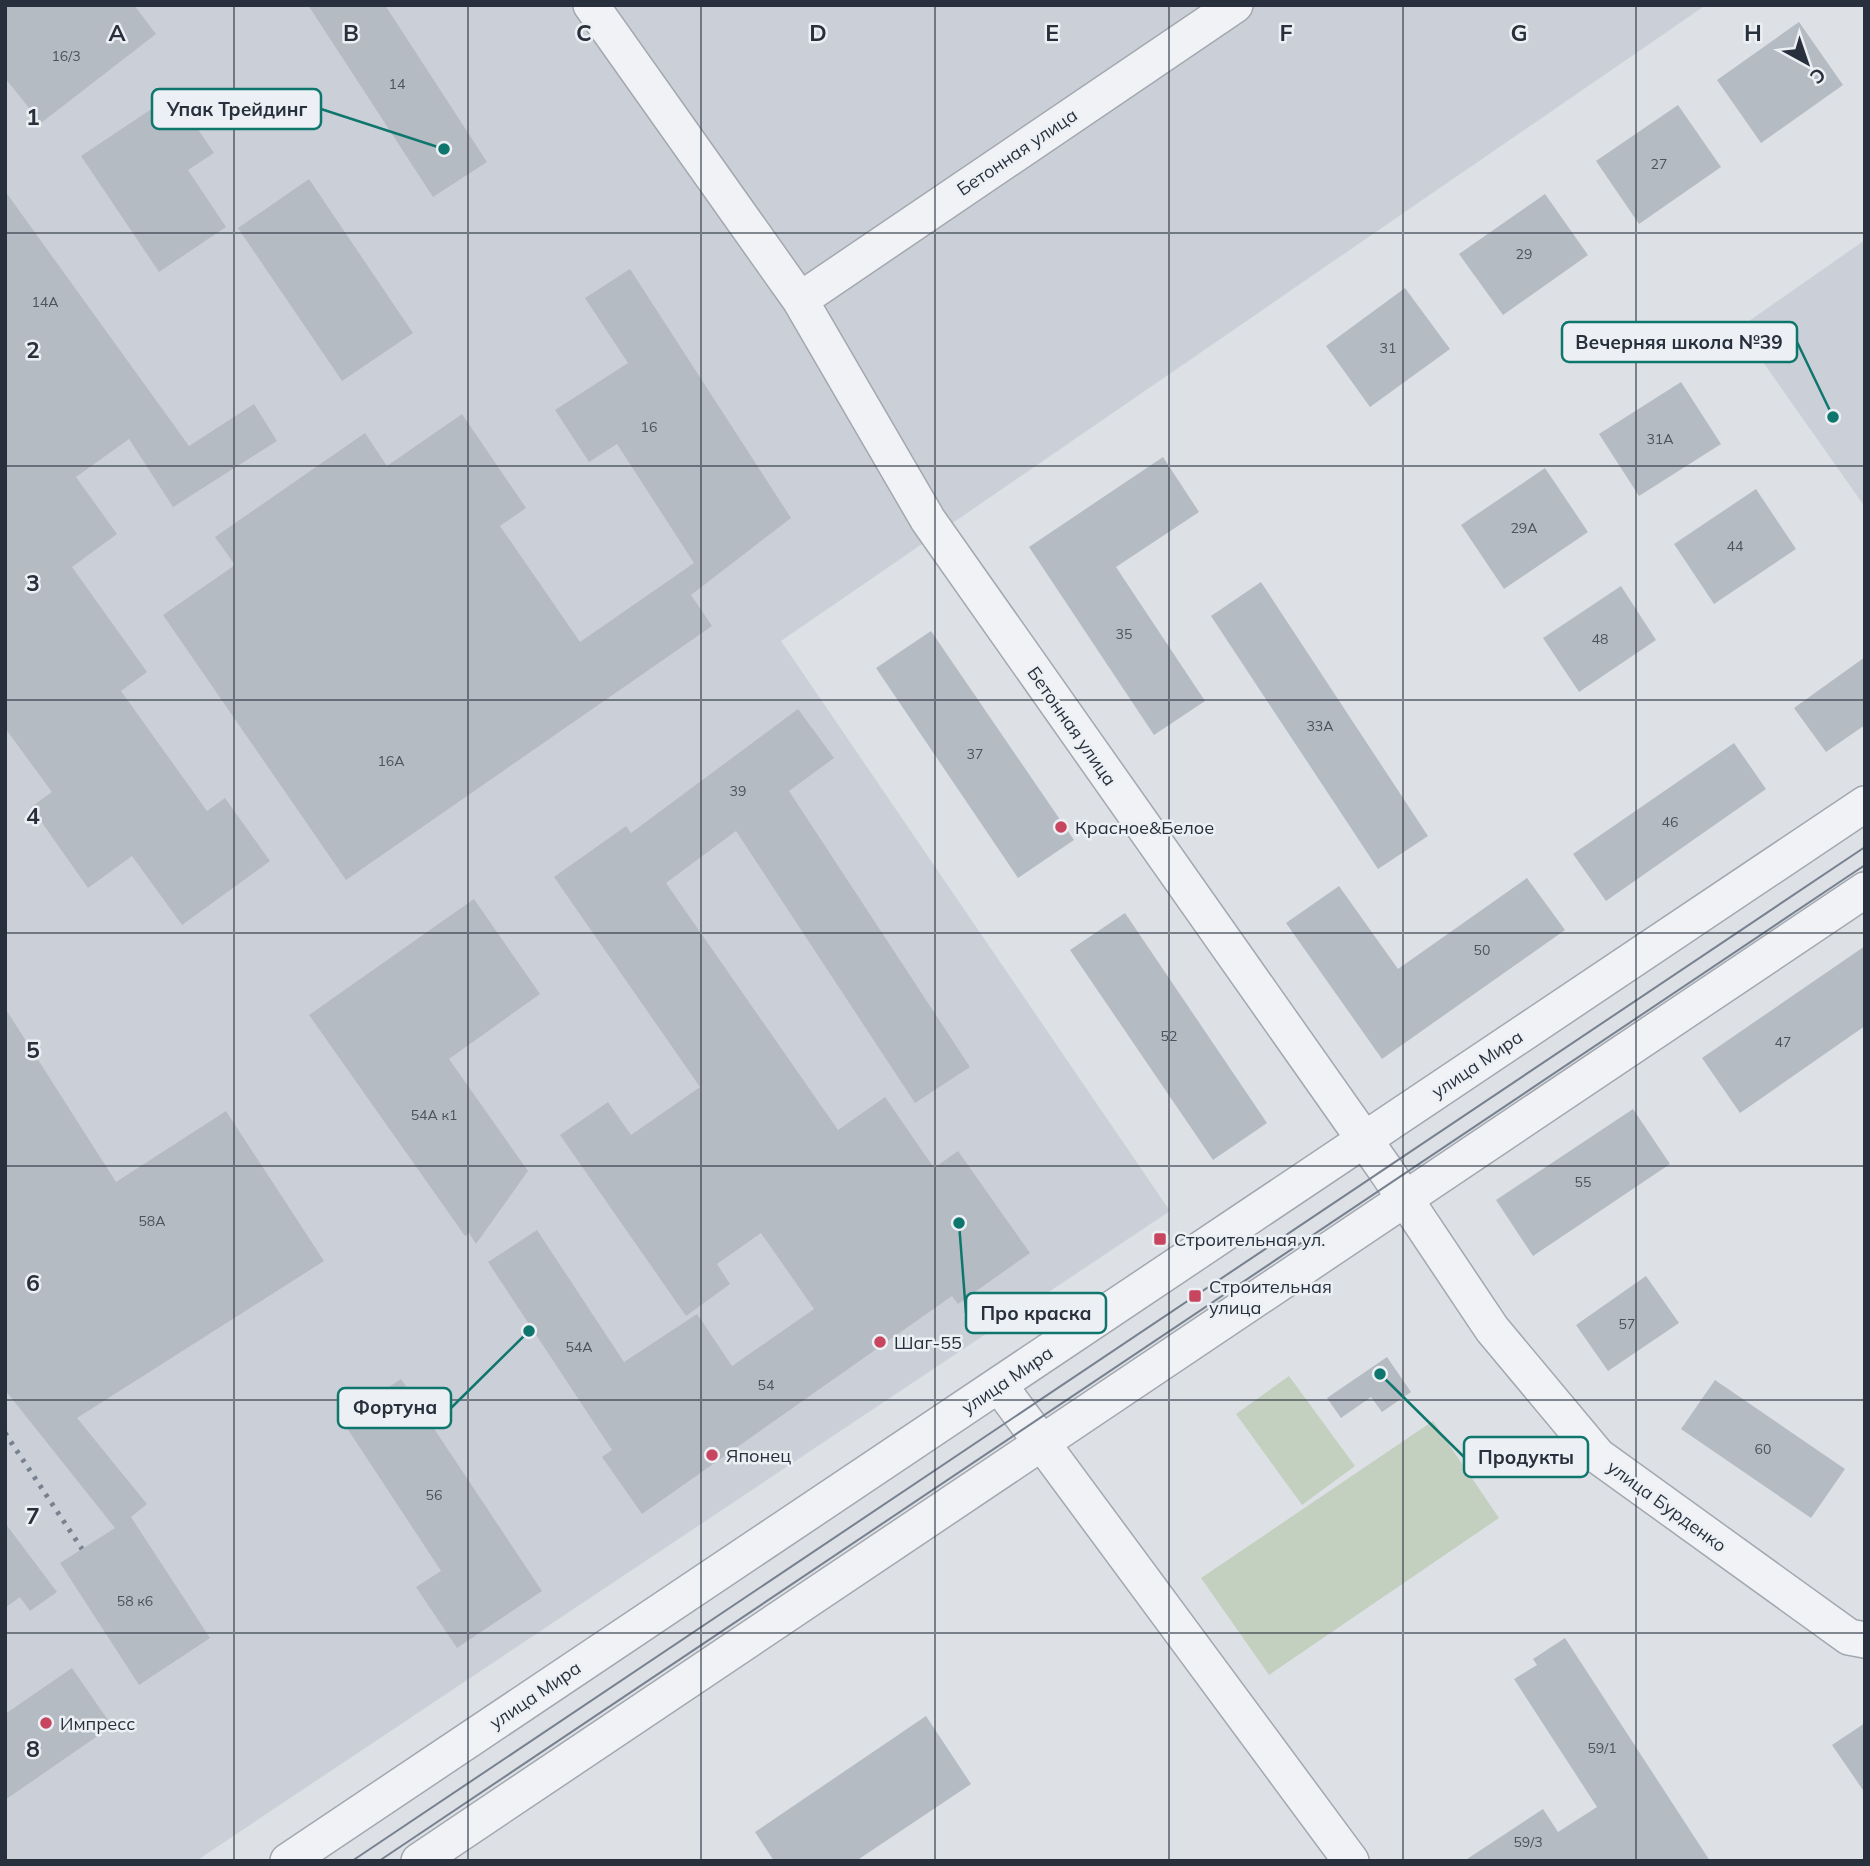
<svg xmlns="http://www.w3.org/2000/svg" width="1870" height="1866" viewBox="0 0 1870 1866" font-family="Mulish,sans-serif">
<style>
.built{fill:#cbd0d8}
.green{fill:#c4d0bf}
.building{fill:#b5bbc3}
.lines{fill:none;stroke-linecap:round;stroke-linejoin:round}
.minor-casing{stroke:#a3a8b0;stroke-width:38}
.minor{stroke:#f0f2f5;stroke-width:35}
.tram{stroke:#77818f;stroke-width:2}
.rail{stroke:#77818f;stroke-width:5;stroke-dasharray:3.5 7;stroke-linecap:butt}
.grid{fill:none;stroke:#27303c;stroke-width:2;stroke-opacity:0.55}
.poi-dot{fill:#c8455f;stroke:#ecf0f4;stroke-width:2.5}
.labels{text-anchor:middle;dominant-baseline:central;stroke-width:5;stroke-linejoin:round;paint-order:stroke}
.number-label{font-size:14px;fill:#4a535e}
.street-label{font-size:18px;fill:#27303c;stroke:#ecf0f4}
.poi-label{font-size:18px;fill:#27303c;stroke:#ecf0f4;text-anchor:start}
.grid-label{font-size:23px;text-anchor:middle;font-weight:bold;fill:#27303c;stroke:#ecf0f4;stroke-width:5;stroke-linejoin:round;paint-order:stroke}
.leader{fill:none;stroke:#0f766e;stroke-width:2.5}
.callout-dot{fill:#0f766e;stroke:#ecf0f4;stroke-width:2.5}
.callout{fill:#ecf0f4;stroke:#0f766e;stroke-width:2.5}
.callout-label{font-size:19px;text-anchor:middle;font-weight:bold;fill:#27303c}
</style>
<rect width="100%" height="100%" fill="#dde1e6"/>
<!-- built -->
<path class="built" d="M 5,5 L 1706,5 L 781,641 L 1170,1211 L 196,1861 L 5,1861 Z
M 1865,240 L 1865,507 L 1739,328 Z"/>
<!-- green -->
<path class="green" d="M 1289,1376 L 1355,1466 L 1302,1505 L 1236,1414 Z
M 1433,1421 L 1499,1518 L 1269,1675 L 1201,1578 Z"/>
<!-- building -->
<path class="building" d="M 5,5 L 134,5 L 156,34 L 41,123 L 5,78 Z
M 308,5 L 385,5 L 487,162 L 433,197 Z
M 1799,22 L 1843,85 L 1761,143 L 1717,80 Z
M 174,94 L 214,153 L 188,170 L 226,227 L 159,272 L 81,156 Z
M 1678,105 L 1721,167 L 1639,224 L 1596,161 Z
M 309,179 L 413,333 L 342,381 L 238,228 Z
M 5,191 L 189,446 L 254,404 L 277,441 L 173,507 L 129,439 L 76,477 L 117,534 L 72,567 L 147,672 L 121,691 L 207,811 L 225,798 L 270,861 L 182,925 L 132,856 L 88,888 L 31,807 L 52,792 L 5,728 Z
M 1545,194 L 1588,255 L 1503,315 L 1459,254 Z
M 630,269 L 791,518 L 691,595 L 712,626 L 346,880 L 163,615 L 235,565 L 215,537 L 365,433 L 387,466 L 462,414 L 526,508 L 500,526 L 580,642 L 694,563 L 617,444 L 589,462 L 555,410 L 628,363 L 585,298 Z
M 1405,288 L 1450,349 L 1370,407 L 1326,346 Z
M 1681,382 L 1721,444 L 1639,496 L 1599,434 Z
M 1163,457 L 1199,512 L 1116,567 L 1205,701 L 1154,735 L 1029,547 Z
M 1545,468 L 1588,532 L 1504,589 L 1461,525 Z
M 1756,489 L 1796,549 L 1714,604 L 1674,544 Z
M 1261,582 L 1428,836 L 1378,869 L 1211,616 Z
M 1621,586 L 1656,640 L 1579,692 L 1543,638 Z
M 931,631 L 1074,840 L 1018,878 L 876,668 Z
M 1865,657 L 1865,725 L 1826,752 L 1794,708 Z
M 798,709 L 834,758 L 789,791 L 970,1067 L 915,1103 L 736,831 L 666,883 L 838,1130 L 885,1097 L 934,1168 L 958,1151 L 1030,1253 L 958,1304 L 952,1296 L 642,1514 L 602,1457 L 612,1450 L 488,1262 L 537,1230 L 624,1362 L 697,1314 L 732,1366 L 814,1309 L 761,1233 L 717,1264 L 730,1284 L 686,1316 L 560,1135 L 608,1102 L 631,1135 L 700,1087 L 554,877 L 626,826 L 631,833 Z
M 1734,743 L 1766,789 L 1606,901 L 1573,854 Z
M 1527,878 L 1565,930 L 1382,1059 L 1286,923 L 1339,886 L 1398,969 Z
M 474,899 L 540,994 L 449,1059 L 528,1171 L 476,1244 L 469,1233 L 465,1236 L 309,1015 Z
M 1125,913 L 1267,1123 L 1213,1160 L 1070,950 Z
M 1865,946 L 1865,1026 L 1740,1113 L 1702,1058 Z
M 5,1008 L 116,1182 L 226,1111 L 324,1261 L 77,1418 L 147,1504 L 131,1517 L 210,1638 L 139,1685 L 60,1563 L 115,1528 L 5,1390 Z
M 1633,1109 L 1670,1164 L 1533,1256 L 1496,1200 Z
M 1646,1276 L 1679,1323 L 1608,1371 L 1576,1325 Z
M 1387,1357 L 1411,1392 L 1382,1412 L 1371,1397 L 1341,1418 L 1327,1398 Z
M 401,1379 L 542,1591 L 457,1648 L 416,1587 L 441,1571 L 341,1419 Z
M 1715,1380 L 1845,1469 L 1811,1518 L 1681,1429 Z
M 5,1523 L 57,1592 L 30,1611 L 20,1597 L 5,1608 Z
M 1565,1638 L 1710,1861 L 1464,1861 L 1543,1809 L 1558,1832 L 1597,1807 L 1514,1679 L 1537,1665 L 1533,1659 Z
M 72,1668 L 112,1726 L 5,1800 L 5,1714 Z
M 926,1716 L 971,1784 L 856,1861 L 774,1861 L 755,1832 Z
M 1865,1723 L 1865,1793 L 1832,1745 Z"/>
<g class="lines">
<!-- minor casing -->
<g class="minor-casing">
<path id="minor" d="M 591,5 L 800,300 L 928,520 L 1385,1169 L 1492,1329 L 1598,1456 L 1849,1637 L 1865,1640
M 800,300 L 1235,5
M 999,1385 L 1351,1861
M 288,1861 L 1865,804
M 419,1861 L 1865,890"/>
</g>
<!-- minor -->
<use href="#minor" class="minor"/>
<!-- tram -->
<path class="tram" d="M 352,1861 L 1865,847
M 379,1861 L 1865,865"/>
<!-- rail -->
<path class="rail" d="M 5,1433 L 82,1549"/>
</g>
<!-- grid -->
<path class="grid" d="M 234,5 L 234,1861M 468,5 L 468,1861M 701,5 L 701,1861M 935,5 L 935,1861M 1169,5 L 1169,1861M 1403,5 L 1403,1861M 1636,5 L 1636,1861M 5,233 L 1865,233M 5,466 L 1865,466M 5,700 L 1865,700M 5,933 L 1865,933M 5,1166 L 1865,1166M 5,1400 L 1865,1400M 5,1633 L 1865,1633"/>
<!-- markers -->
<g class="poi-dot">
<circle cx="1061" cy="827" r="7"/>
<rect x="1153" y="1232" width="14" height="14" rx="3.5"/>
<rect x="1188" y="1289" width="14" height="14" rx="3.5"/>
<circle cx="880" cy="1342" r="7"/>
<circle cx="712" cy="1455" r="7"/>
<circle cx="46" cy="1723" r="7"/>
</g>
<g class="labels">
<!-- number labels -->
<g class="number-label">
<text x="66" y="56">16/3</text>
<text x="397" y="84">14</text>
<text x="1659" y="164">27</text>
<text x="1524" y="254">29</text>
<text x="45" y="302">14А</text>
<text x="1388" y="348">31</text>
<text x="649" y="427">16</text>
<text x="1660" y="439">31А</text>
<text x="1524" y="528">29А</text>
<text x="1735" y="546">44</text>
<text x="1124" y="634">35</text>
<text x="1600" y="639">48</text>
<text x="1320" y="726">33А</text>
<text x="975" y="754">37</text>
<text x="391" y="761">16А</text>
<text x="738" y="791">39</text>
<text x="1670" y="822">46</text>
<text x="1482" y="950">50</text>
<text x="1169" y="1036">52</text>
<text x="1783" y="1042">47</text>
<text x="434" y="1115">54А к1</text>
<text x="1583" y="1182">55</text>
<text x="152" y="1221">58А</text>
<text x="1627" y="1324">57</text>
<text x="579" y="1347">54А</text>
<text x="766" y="1385">54</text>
<text x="1763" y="1449">60</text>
<text x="434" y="1495">56</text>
<text x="135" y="1601">58 к6</text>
<text x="1602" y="1748">59/1</text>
<text x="1528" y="1842">59/3</text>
</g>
<!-- street labels -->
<g class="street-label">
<text transform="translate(1017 152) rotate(-34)">Бетонная улица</text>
<text transform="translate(1072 726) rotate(55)">Бетонная улица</text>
<text transform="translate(1477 1064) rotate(-34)">улица Мира</text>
<text transform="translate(1007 1380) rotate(-34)">улица Мира</text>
<text transform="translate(1667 1506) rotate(36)">улица Бурденко</text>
<text transform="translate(535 1695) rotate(-34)">улица Мира</text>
</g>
<!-- poi labels -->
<g class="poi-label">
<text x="1075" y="827">Красное&amp;Белое</text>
<text x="1174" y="1239">Строительная ул.</text>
<text x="1209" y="1286">Строительная<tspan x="1209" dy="21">улица</tspan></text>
<text x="894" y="1342">Шаг-55</text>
<text x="726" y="1455">Японец</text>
<text x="60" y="1723">Импресс</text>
</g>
</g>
<g class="grid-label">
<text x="117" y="41">A</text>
<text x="351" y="41">B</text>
<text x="584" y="41">C</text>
<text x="818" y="41">D</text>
<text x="1052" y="41">E</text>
<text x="1286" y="41">F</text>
<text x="1519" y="41">G</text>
<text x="1753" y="41">H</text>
<text x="33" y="125">1</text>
<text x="33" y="358">2</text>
<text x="33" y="591">3</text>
<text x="33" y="824">4</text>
<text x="33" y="1058">5</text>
<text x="33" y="1291">6</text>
<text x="33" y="1524">7</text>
<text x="33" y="1757">8</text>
</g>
<!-- callouts -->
<path class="leader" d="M444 149L321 109M1833 417L1797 342M959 1223L966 1313M529 1331L451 1408M1380 1374L1464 1457"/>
<g class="callout-dot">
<circle cx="444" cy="149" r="7"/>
<circle cx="1833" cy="417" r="7"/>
<circle cx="959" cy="1223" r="7"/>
<circle cx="529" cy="1331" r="7"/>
<circle cx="1380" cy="1374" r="7"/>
</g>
<g class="callout">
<rect x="152" y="89" width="169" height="40" rx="7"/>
<rect x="1562" y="322" width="235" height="40" rx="7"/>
<rect x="966" y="1293" width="140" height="40" rx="7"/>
<rect x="338" y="1388" width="113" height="40" rx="7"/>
<rect x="1464" y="1437" width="124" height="40" rx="7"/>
</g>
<g class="callout-label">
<text x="237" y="116">Упак Трейдинг</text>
<text x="1679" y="349">Вечерняя школа №39</text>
<text x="1036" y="1320">Про краска</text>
<text x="395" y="1414">Фортуна</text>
<text x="1526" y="1464">Продукты</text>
</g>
<!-- border -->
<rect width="1870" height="1866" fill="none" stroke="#27303c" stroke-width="14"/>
<!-- north arrow -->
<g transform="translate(1807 63) rotate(140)" stroke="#ecf0f4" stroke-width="5" paint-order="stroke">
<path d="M0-5L12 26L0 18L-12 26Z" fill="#27303c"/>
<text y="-10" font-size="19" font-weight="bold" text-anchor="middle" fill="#27303c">С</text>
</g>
</svg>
